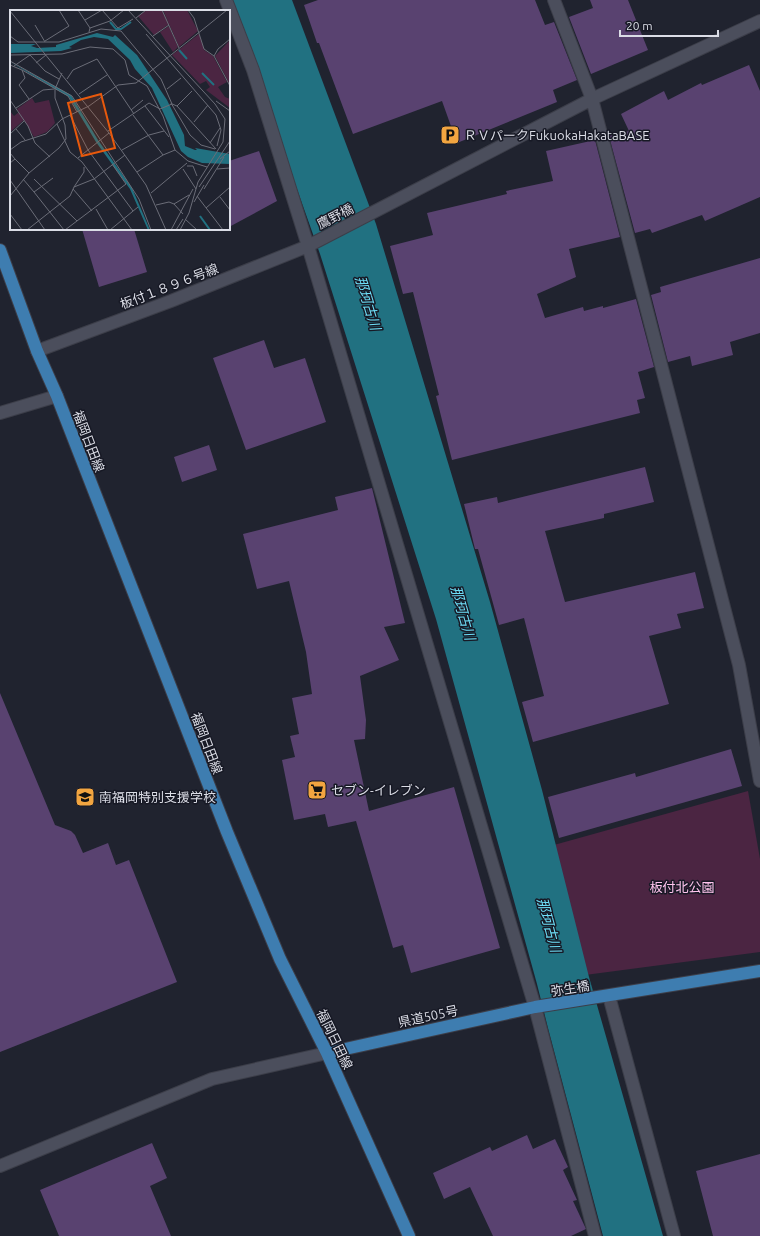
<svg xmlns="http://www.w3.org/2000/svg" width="760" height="1236" viewBox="0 0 760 1236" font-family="Ubuntu,'Noto Sans JP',sans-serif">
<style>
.green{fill:#4b2542}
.water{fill:#217181}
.building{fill:#594270}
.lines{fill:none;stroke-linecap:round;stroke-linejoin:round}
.minor-casing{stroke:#3c3e49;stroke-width:14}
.major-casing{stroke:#3c3e49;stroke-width:14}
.minor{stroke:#4b4e5c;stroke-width:12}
.major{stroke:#3e7db0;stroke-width:12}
.labels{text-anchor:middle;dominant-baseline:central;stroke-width:3;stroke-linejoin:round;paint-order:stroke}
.poi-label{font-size:13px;fill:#dbdde6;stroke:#171925;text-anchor:start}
.street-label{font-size:13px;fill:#dbdde6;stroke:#171925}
.park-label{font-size:13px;fill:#ffc4ee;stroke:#171925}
.water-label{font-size:14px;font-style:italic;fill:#6edff8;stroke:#171925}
.inset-river{fill:none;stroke:#217181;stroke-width:2}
.inset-road{fill:none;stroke:#6b6d78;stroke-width:1}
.view{fill:#e8590c;fill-opacity:0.15;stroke:#e8590c;stroke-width:2}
.inset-edge{fill:none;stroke:#dbdde6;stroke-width:2}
</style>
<rect width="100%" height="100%" fill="#20232f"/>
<!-- green -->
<path class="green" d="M 748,791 L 760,859 L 760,952 L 585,975 L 554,845 Z"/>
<!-- water -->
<path class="water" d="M 230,0 L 292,0 L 376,224 L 490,602 L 542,790 L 589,977 L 663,1236 L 603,1236 L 548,1028 L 537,984 L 436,619 L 320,254 Z"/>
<!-- building -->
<path class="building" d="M 318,0 L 535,0 L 545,25 L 554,22 L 577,80 L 553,90 L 557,102 L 457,143 L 442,101 L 353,134 L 319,43 L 317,43 L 304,5 Z
M 590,0 L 628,0 L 648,50 L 591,74 L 569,17 L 593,8 Z
M 749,65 L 760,91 L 760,197 L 705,221 L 702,215 L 652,233 L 650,229 L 635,233 L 609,136 L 629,131 L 621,114 L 664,91 L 668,100 L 701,83 L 702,85 Z
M 595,140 L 620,237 L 569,249 L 576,277 L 537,294 L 545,318 L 583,307 L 584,311 L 603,306 L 603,308 L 636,299 L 654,367 L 638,372 L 645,398 L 637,400 L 640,413 L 452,460 L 436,396 L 439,395 L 413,292 L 403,294 L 390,246 L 433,235 L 427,213 L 507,194 L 506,191 L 553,181 L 546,151 Z
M 259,151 L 277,201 L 229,227 L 229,161 Z
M 82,229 L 134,229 L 147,272 L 99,287 Z
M 760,258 L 760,333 L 730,342 L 733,355 L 692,366 L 690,356 L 668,362 L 651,295 L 661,292 L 660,287 Z
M 264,340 L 274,368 L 305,358 L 326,422 L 246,450 L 213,358 Z
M 209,445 L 217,470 L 182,482 L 174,457 Z
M 645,467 L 654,502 L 604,514 L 604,518 L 545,531 L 565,602 L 695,572 L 704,608 L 677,614 L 681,628 L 649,636 L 669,704 L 533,742 L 522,702 L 544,696 L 524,618 L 499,625 L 478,549 L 475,549 L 464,504 L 497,497 L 498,503 Z
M 372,488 L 405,623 L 384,627 L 399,660 L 360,676 L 366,720 L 365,739 L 354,740 L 369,811 L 454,787 L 500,948 L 411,973 L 403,945 L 393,948 L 356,821 L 328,827 L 325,814 L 294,820 L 282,760 L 295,757 L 290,736 L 299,734 L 292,698 L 312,694 L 306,652 L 289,581 L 257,589 L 243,534 L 338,510 L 335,497 Z
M 0,693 L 55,825 L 71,831 L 75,835 L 83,853 L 108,843 L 116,865 L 129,860 L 177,982 L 0,1052 Z
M 731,749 L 742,786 L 559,838 L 548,797 L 635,773 L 636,777 Z
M 527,1135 L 533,1149 L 555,1139 L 568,1167 L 563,1170 L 577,1200 L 573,1201 L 586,1229 L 571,1236 L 493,1236 L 470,1187 L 444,1199 L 433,1173 L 490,1147 L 492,1151 Z
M 152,1143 L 167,1178 L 150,1186 L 171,1236 L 59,1236 L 40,1190 Z
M 760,1154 L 760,1236 L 713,1236 L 696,1171 Z"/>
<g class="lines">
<!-- minor casing -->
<g class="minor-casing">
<path id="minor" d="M 226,0 L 253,70 L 308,246 L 535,1007 L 595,1236
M 554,0 L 592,99 L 739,665 L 760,781
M 37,351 L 171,301 L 308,246 L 592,99 L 760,21
M 0,413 L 57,396
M 609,996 L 674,1236
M 0,1166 L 212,1079 L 327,1053"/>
</g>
<!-- major casing -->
<g class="major-casing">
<path id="major" d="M 0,250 L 37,351 L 57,396 L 227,832 L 280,959 L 327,1053 L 409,1236
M 327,1053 L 535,1007 L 760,971"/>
</g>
<!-- minor -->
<use href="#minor" class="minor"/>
<!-- major -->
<use href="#major" class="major"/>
</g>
<!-- icons -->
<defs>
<g id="parking-square" transform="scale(1)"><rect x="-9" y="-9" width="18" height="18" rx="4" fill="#f2a540" stroke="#171925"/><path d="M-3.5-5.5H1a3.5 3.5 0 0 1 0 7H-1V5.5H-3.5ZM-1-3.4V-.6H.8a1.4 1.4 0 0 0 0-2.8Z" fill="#111"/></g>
<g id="supermarket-square" transform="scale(1)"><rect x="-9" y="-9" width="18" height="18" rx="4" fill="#f2a540" stroke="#171925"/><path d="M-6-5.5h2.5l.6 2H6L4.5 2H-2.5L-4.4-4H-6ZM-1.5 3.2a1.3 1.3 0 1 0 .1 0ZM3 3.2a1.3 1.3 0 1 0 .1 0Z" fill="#111"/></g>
<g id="school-square" transform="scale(1)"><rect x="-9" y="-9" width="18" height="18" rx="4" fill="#f2a540" stroke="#171925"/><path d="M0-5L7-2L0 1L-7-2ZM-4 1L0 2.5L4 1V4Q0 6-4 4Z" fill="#111"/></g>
</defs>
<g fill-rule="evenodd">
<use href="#parking-square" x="450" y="135"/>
<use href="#supermarket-square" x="317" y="790"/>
<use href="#school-square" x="85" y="797"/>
</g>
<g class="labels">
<!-- poi labels -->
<g class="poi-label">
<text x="464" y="135">ＲＶパークFukuokaHakataBASE</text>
<text x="331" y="790">セブン-イレブン</text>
<text x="99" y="797">南福岡特別支援学校</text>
</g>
<!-- street labels -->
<g class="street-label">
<text transform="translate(335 216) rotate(-27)">鷹野橋</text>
<text transform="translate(169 286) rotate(-21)">板付１８９６号線</text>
<text transform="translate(89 441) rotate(69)">福岡日田線</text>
<text transform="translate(207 743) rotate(69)">福岡日田線</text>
<text transform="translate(570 988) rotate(-9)">弥生橋</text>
<text transform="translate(428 1016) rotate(-12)">県道505号</text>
<text transform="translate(335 1039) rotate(64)">福岡日田線</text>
</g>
<!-- park labels -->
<g class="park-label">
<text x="682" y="887">板付北公園</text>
</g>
<!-- water labels -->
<g class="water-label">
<text transform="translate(368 303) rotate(73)">那珂古川</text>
<text transform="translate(463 613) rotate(74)">那珂古川</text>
<text transform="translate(549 925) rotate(75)">那珂古川</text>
</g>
</g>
<!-- overview -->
<g transform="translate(10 10)">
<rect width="220" height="220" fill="#20232f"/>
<path d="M 137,0 L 152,0 L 159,14 L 144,25 L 128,6 ZM 153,0 L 177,0 L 188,21 L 169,37 ZM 159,16 L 168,37 L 163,42 L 150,22 ZM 189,24 L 194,40 L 203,46 L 217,72 L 208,77 L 215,87 L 220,89 L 220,98 L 196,80 L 200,77 L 196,71 L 190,74 L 162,45 ZM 220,30 L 220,75 L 205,46 ZM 22,88 L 25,93 L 39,90 L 45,113 L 37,122 L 24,127 L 14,110 L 0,122 L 0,101 L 4,106 L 9,102 L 7,99 Z" fill="#4b2542"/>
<path d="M 87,23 L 103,27 L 105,25 L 127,45 L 157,90 L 174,125 L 175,136 L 185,140 L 187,140 L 185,138 L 220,144 L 220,154 L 192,153 L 178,147 L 171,141 L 142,78 L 125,59 L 120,50 L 98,29 L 84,27 L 71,30 L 59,37 L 62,38 L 51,41 L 0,43 L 0,34 L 26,34 L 21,36 L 27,38 L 46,37 L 46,35 ZM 0,52 L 61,85 L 88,130 L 122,178 L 140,220 L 138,220 L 120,179 L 86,132 L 59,87 Z" fill="#217181"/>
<path class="inset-river" d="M 100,12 L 106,19 L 111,19 L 121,12M 169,40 L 177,49M 192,63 L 204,75M 190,206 L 200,220"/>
<path class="inset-road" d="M 68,0 L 80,18M 92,0 L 108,18 L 123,9M 118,0 L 205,94 L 215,109 L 213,132 L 188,172 L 179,203 L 170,220M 152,0 L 169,38M 178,0 L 184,8 L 194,39 L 204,46 L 220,76M 0,1 L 99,123 L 136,175 L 156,220M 126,8 L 136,0M 75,10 L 92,0M 25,15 L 35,32M 79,22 L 80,18 L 100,11 L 114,0M 136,24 L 206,105 L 211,120 L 207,136M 0,26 L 8,32 L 49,32 L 91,19 L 111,21 L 151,69 L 162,94M 143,26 L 159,15M 35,31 L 59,16 L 49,0M 0,45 L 52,44 L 80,37 L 103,39 L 115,50 L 119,65 L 137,76 L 153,106 L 165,140 L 178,151 L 197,157M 204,46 L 208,39 L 220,29M 0,51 L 62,86 L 129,189 L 141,220M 26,53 L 36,45M 0,55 L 12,60 L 15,68 L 9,75 L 19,89M 4,56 L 20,45 L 35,61 L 49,69M 12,60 L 58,86 L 67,102M 57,69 L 63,60 L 87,49 L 124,104M 157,79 L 171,68M 69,84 L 97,65M 0,90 L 18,116 L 25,133 L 40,147M 206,91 L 220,101M 161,93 L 180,125 L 191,135 L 205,139M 79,96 L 108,75 L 126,73 L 217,0M 135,96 L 159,127M 167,96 L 206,139M 6,98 L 33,80 L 44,79M 121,100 L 133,90M 60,105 L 78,140 L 123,201M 123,105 L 153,145 L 165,140M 184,112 L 198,95M 47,114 L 60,142 L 72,152 L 122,220M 6,119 L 15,130M 98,121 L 139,93 L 150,99 L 162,94 L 167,96 L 182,81M 0,124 L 14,111M 200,133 L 210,118M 0,140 L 11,132 L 36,124 L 52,109 L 79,96M 112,140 L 139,125 L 154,121M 0,143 L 5,149 L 0,153M 68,148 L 99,123M 5,149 L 19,163M 210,149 L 220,141M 177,156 L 183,156 L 187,166M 173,159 L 186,179M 207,159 L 220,158M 127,162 L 153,145M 13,169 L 24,182 L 43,168M 24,169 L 67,211M 0,170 L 35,220M 64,177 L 74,162 L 74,157M 189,177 L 220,131M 63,179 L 82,201M 194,179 L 214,147M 24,182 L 54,220M 141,183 L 177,153M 0,186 L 19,163 L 49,138 L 56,129 L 55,115 L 45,88 L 45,79 L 52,63M 187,186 L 213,220M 210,187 L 220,200M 184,192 L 194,175M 164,194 L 179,185M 146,195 L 159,192 L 164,194 L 173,204M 196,198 L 220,177M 86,199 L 98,220M 0,204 L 12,220M 175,209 L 187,220M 17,220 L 60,186 L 64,177 L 84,169 L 115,145M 55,220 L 116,174 L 102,154M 100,220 L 128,197M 161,220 L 183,179M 166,220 L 173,209"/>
<path class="view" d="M 91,84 L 105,138 L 72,146 L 58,93 Z"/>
<rect width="220" height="220" class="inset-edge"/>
</g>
<!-- scale -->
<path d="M620 30v6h98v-6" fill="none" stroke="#dbdde6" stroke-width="2"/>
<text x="626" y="30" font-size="12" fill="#dbdde6" stroke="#171925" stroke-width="3" paint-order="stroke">20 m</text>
</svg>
